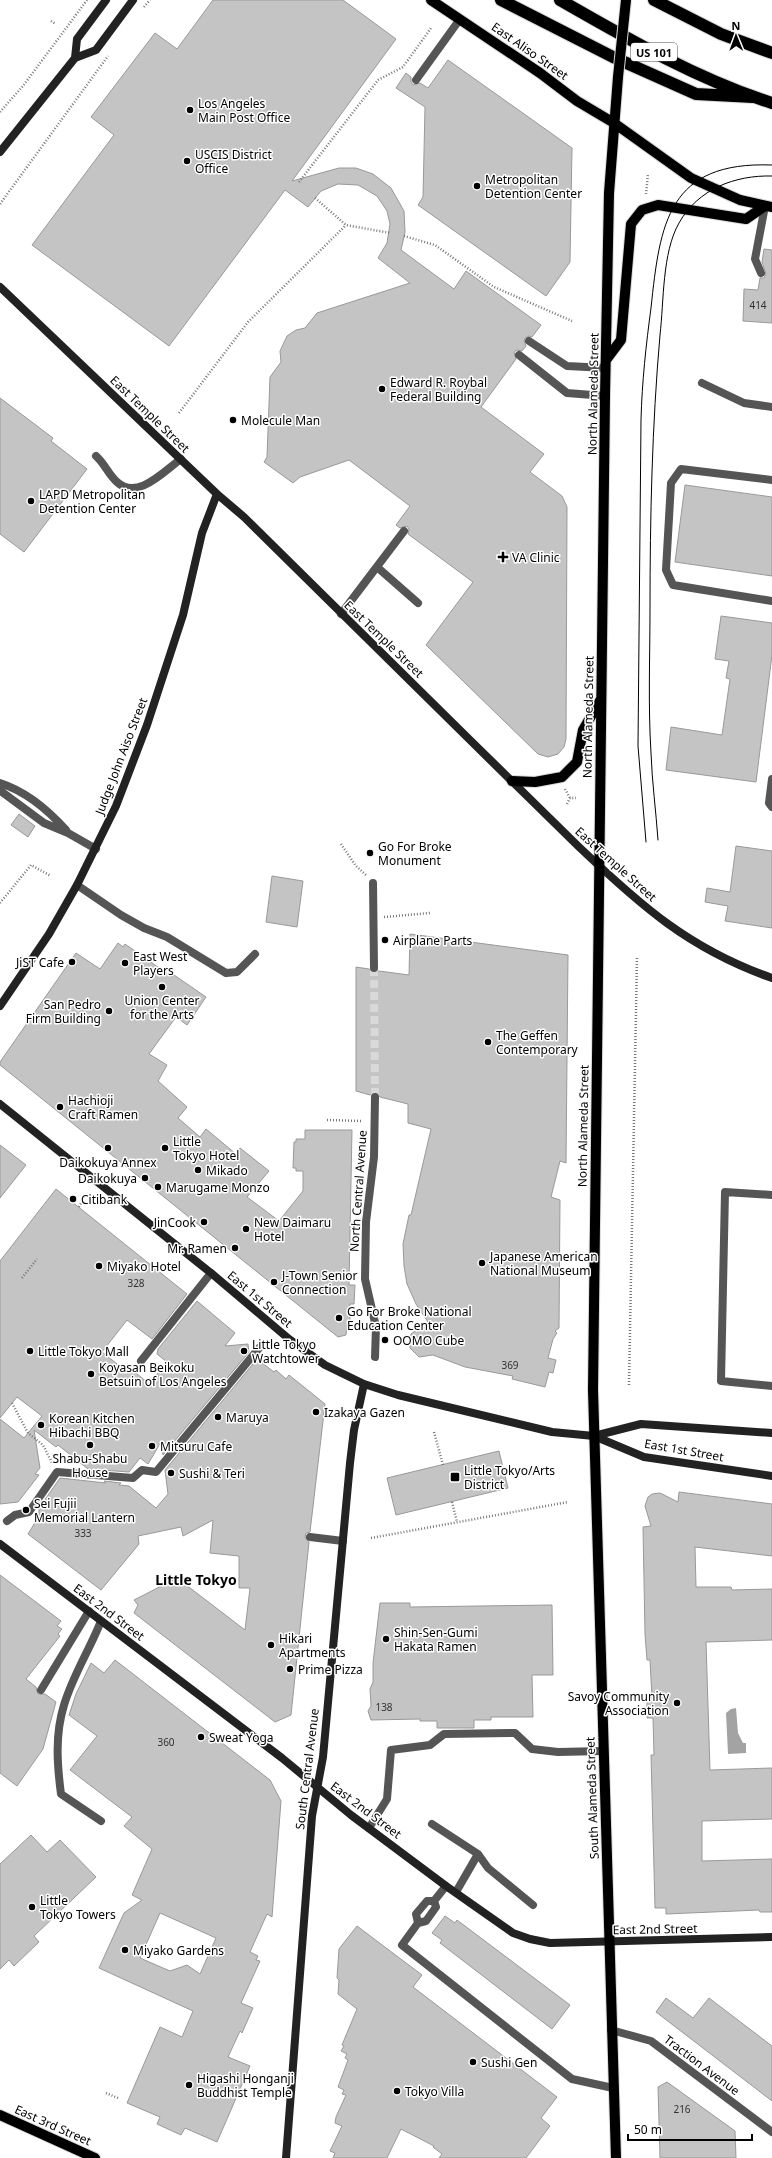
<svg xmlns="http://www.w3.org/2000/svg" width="772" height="2158" viewBox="0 0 772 2158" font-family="'Noto Sans',sans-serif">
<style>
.water{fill:#a3a3a3}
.building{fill:#c4c4c4;stroke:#999;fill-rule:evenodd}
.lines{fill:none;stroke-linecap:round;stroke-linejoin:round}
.street-tunnel{stroke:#d9d9d9;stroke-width:8;stroke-dasharray:8 4;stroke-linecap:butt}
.primary-casing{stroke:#dbdbdb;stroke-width:12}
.highway-casing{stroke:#dbdbdb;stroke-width:14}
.path{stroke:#777;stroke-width:2.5;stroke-dasharray:1 2;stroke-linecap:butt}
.lane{stroke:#555;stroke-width:8}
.street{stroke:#555;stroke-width:8}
.secondary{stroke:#222;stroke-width:8}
.primary{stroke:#000;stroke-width:10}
.highway{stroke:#000;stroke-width:12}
.tram{stroke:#000;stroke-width:1}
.primary-bridge-casing{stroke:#dbdbdb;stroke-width:12;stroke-linecap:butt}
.primary-bridge{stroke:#000;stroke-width:10}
.poi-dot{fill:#000;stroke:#fff;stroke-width:1.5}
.labels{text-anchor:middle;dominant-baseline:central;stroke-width:3;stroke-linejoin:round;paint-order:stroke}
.number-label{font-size:10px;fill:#313131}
.shield{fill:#fff;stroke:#4c4c4c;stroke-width:1}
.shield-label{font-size:11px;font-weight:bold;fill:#000}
.street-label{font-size:12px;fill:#000;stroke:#fff}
.poi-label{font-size:12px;fill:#000;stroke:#fff;text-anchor:start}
.quarter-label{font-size:14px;font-weight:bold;fill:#000;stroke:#fff}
</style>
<rect width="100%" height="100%" fill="#fff"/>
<!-- water -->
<path class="water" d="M 736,1708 L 738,1733 L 743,1743 L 746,1743 L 746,1753 L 728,1754 L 726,1713 L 731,1709 Z"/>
<!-- building -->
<path class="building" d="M 213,0 L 343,0 L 396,39 L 292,181 L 339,168 L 356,168 L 373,174 L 391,188 L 404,211 L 405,232 L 401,250 L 454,289 L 466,271 L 541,325 L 532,337 L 529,336 L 525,338 L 524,341 L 526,346 L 522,351 L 517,350 L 514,352 L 516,359 L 481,407 L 544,454 L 530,472 L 562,496 L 567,507 L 566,739 L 564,747 L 558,754 L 548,757 L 538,754 L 426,645 L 473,582 L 408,534 L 409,529 L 407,526 L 400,528 L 396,525 L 410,506 L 349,460 L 300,477 L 293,483 L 264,462 L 267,457 L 270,377 L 281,362 L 280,351 L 287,336 L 296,330 L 305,328 L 317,313 L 410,283 L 378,258 L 387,243 L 390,224 L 387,211 L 377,196 L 358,185 L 338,184 L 321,191 L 308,207 L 285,190 L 169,346 L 32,245 L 114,135 L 91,117 L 155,33 L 177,49 Z
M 448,60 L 572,148 L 570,262 L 546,296 L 418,205 L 423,197 L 425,107 L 396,88 L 406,73 L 411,77 L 411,82 L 413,85 L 420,83 L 428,88 Z
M 764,249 L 772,250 L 772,323 L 743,321 L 744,289 L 758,290 L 760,278 L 764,278 L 766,274 L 762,262 Z
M 0,398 L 53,438 L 51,441 L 87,469 L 24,552 L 0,534 Z
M 685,485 L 772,497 L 772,576 L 675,562 Z
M 721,616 L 772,623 L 772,655 L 756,782 L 666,770 L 671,727 L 722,735 L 730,679 L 726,678 L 729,661 L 715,659 Z
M 19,814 L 35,826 L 28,837 L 11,825 Z
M 736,846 L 772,851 L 772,928 L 725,921 L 728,906 L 705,902 L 707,888 L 730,892 Z
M 272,876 L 303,881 L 297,927 L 266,922 Z
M 410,934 L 568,955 L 566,1163 L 560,1161 L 551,1197 L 560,1200 L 559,1328 L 555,1331 L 557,1333 L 553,1339 L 548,1358 L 556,1360 L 553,1373 L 549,1372 L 545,1387 L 512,1379 L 513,1376 L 465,1367 L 433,1355 L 419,1357 L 410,1348 L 411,1334 L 428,1322 L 416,1304 L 407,1284 L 404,1266 L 403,1244 L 409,1215 L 411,1215 L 431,1129 L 408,1123 L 408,1104 L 380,1097 L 375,1092 L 370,1095 L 356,1091 L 356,967 L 369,969 L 374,973 L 379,971 L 409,975 Z
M 118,943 L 123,947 L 125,944 L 172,977 L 174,975 L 206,997 L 187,1025 L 176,1017 L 149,1054 L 167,1065 L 158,1081 L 187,1107 L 178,1118 L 200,1137 L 206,1129 L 236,1154 L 240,1148 L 269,1171 L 247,1197 L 279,1221 L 303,1191 L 303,1171 L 296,1171 L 296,1168 L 293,1168 L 294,1142 L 296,1142 L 296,1139 L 305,1139 L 305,1130 L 352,1130 L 349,1285 L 355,1285 L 354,1304 L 350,1304 L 350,1323 L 347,1324 L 346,1335 L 338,1337 L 0,1065 L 0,1062 L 76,953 L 100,969 Z
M 0,1145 L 26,1165 L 0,1198 Z
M 56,1189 L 187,1294 L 152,1339 L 127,1320 L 102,1352 L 126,1371 L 129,1367 L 149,1384 L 167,1362 L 157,1354 L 158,1349 L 197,1301 L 235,1333 L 225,1346 L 248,1344 L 249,1352 L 163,1455 L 161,1442 L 148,1464 L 140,1458 L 129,1472 L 88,1469 L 58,1445 L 56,1447 L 34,1430 L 40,1468 L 35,1474 L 39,1475 L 18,1502 L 0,1504 L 0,1419 L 24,1438 L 42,1416 L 17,1397 L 0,1418 L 0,1261 Z
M 257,1359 L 274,1372 L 276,1370 L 286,1379 L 289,1375 L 325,1404 L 310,1532 L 306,1533 L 305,1537 L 309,1542 L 291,1715 L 275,1722 L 134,1613 L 138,1605 L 134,1600 L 177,1578 L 245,1630 L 250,1588 L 239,1588 L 239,1556 L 210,1553 L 213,1520 L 183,1536 L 181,1527 L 138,1536 L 139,1544 L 101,1590 L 28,1534 L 39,1516 L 39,1508 L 60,1478 L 106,1483 L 104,1481 L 121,1483 L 119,1485 L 129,1486 L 156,1508 L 168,1494 L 165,1470 Z
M 499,1451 L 508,1488 L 396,1515 L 387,1478 Z
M 679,1492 L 772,1504 L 772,1556 L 695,1547 L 696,1587 L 731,1587 L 732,1590 L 772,1589 L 772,1640 L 706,1642 L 710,1770 L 772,1768 L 772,1819 L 702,1821 L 702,1861 L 772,1859 L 772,1912 L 760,1912 L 759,1910 L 666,1914 L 666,1908 L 655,1908 L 651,1755 L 654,1755 L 653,1718 L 647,1718 L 647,1697 L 652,1698 L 650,1660 L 647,1660 L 645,1634 L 643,1527 L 651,1526 L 645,1506 L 648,1497 L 652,1494 L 660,1493 L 678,1502 Z
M 0,1575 L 61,1621 L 57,1626 L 62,1629 L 58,1634 L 60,1636 L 26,1679 L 36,1687 L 38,1694 L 45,1694 L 56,1702 L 43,1749 L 17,1786 L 0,1773 Z
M 380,1603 L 410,1603 L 410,1607 L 552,1605 L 553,1675 L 532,1675 L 533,1717 L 491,1717 L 491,1720 L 474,1720 L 474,1728 L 437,1728 L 437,1721 L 420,1721 L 420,1719 L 371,1720 L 368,1711 L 371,1706 L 370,1689 L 373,1682 L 373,1663 Z
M 115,1660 L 270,1780 L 281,1801 L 272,1917 L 267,1914 L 250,1952 L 258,1956 L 256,1960 L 260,1961 L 241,2003 L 253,2008 L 242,2033 L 240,2031 L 228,2057 L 250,2066 L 217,2142 L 185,2128 L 181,2135 L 157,2124 L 160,2117 L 127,2103 L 160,2027 L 182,2037 L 193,2011 L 99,1968 L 124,1913 L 142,1900 L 132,1895 L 152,1849 L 124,1826 L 132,1817 L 70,1770 L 97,1736 L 69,1715 L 76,1694 L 91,1663 L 104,1673 ZM 160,1913 L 216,1938 L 200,1974 L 187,1965 L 170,1971 L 140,1958 Z
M 31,1835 L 47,1852 L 60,1840 L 96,1877 L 34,1936 L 39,1942 L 14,1966 L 9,1960 L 0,1969 L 0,1864 Z
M 445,1916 L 455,1923 L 457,1920 L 570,2005 L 552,2029 L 440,1943 L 442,1940 L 432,1933 Z
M 357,1926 L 422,1975 L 413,1987 L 557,2097 L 541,2118 L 550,2126 L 526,2158 L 439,2158 L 442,2154 L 433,2147 L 434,2146 L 401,2129 L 387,2158 L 333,2158 L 335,2153 L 330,2151 L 342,2126 L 335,2123 L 336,2117 L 346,2095 L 342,2094 L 344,2090 L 338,2087 L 348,2060 L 345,2058 L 347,2054 L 341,2051 L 344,2046 L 342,2045 L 357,2009 L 338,1994 L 339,1980 L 337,1978 L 339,1949 Z
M 666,1998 L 693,2018 L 709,1998 L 772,2046 L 772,2101 L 656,2012 Z
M 667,2082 L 735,2131 L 736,2158 L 660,2158 L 658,2087 Z"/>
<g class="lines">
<!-- street-tunnel -->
<path class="street-tunnel" d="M 374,968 L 375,1097"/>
<!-- primary casing -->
<g class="primary-casing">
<path id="primary" d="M 431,0 L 540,73 L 577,101 L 614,123 L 691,178 L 740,200 L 772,207
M 606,360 L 621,340 L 631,224 L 642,210 L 658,205 L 746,219 L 765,206
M 512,781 L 535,782 L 562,777 L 577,762 L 583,730 L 601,699
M 0,2115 L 95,2158
M 616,2158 L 593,1390 L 605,396 L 609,193 L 618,77"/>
</g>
<!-- highway casing -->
<g class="highway-casing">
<path id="highway" d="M 501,0 L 613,57 L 696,94 L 753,97
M 560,0 C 628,39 697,79 772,103
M 654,0 L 721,34 L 772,53"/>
</g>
<!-- path -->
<path class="path" d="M 144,7 L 150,0
M 51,21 L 56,24
M 0,112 L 23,86 L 87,0
M 299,182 L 378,80 L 403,67 L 431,28
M 646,194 L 648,174
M 315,198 L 346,225 L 390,233
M 0,204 L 108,56
M 404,236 L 435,245 L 494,287 L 572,321
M 179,413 L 248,322 L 346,225
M 565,789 L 570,798
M 567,804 L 570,798 L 576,798
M 341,844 L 356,866 L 366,875
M 0,903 L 31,865 L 51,876
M 384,917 L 430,913
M 327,1120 L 362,1121
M 79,1207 L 81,1203
M 22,1278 L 37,1259
M 629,1385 L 637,957
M 12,1403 L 28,1433 L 43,1445 L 52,1463
M 434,1432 L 443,1465
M 452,1502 L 457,1522
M 371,1538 L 568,1502
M 106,2093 L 118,2098"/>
<!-- lane -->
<path class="lane" d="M 416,80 L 460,19
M 761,273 L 755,259 L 765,206
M 529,341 L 567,366 L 606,368
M 519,355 L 567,393 L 605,396
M 96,456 C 105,464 108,474 117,482 C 137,501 164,471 181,459
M 772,480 L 681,469 L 671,483 L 666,570 L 673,585 L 772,601
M 377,567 L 418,603
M 341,614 L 404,531
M 772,779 L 769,803 L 772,807
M 0,783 C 25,791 49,811 66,830
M 0,787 L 2,792 L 44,823 L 68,833 L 96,849
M 77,885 L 121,915 L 144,928 L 167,937 L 226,973 L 237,972 L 255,954
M 772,1195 L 725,1192 L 721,1381 L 772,1386
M 141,1361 L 211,1273
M 310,1537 L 343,1541
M 41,1690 L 89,1611
M 101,1821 L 61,1794 C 57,1764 55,1734 64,1705 C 73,1675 90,1649 101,1621
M 432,1824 L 478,1854 L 488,1868 L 533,1905
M 369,1828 L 387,1799 L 391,1750 L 430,1745 L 444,1734 L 515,1733 L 532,1749 L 558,1752 L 604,1751
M 456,1892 L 478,1854
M 434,1901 L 436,1907 L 426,1921 L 418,1923 L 402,1945 L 572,2079 L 613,2088
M 434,1901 L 446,1886
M 418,1923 L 416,1914 L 427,1901 L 434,1901"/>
<!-- street -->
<path class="street" d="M 702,383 L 744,403 L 772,407
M 373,883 L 374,968
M 375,1357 L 376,1327 L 365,1279 L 366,1222 L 374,1157 L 375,1097
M 7,1521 L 15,1515 L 29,1512 L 57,1472 L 133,1478 L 142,1470 L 156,1472 L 260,1347
M 611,2030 L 651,2041 L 772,2132"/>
<!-- secondary -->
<path class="secondary" d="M 75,58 L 77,39 L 106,0
M 0,152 L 75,58 L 96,50 L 133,0
M 0,287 L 217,494 L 244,517 C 320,592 396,667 471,741 C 507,776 542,811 578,846 C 640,905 689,949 772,978
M 0,1006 L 49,934 L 77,885 L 116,806 L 147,725 L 183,615 L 202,533 L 217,494
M 0,1104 L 211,1273 L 289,1339 L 325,1365 L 364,1384 L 398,1395 L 552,1432 L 594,1436 L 644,1457 L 772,1476
M 594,1436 L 641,1424 L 772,1433
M 0,1544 L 282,1758 L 351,1815 L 446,1886 L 513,1933 L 530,1939 L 550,1943 L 772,1937
M 286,2158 L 312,1816 L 323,1757 L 350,1463 L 354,1430 L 364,1384"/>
<!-- primary -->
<use href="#primary" class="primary"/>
<!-- highway -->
<use href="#highway" class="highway"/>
<!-- tram -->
<path class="tram" d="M 658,840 C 656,811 652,782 651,753 C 648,705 650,657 650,609 C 650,518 652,426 660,335 C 664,301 662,253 679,223 C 698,189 735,175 772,176
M 646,842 L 638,746 L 641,420 C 642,382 646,345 651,308 C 660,223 668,161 772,165"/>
<!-- primary-bridge casing -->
<g class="primary-bridge-casing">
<path id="primary-bridge" d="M 618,77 L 626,0"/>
</g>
<!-- primary-bridge -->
<use href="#primary-bridge" class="primary-bridge"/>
</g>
<!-- markers -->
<g class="poi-dot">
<circle cx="190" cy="110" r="4"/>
<circle cx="187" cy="161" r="4"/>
<circle cx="477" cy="186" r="4"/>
<circle cx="382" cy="389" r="4"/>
<circle cx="233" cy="420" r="4"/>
<circle cx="31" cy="501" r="4"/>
<path d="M501 551h4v4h4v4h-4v4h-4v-4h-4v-4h4z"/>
<circle cx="370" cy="853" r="4"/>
<circle cx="385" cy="940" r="4"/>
<circle cx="72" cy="962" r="4"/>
<circle cx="125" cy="963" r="4"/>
<circle cx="162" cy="987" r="4"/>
<circle cx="109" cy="1011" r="4"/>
<circle cx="488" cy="1042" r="4"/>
<circle cx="60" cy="1107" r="4"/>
<circle cx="108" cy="1148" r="4"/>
<circle cx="165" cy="1148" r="4"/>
<circle cx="198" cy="1170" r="4"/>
<circle cx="145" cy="1178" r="4"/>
<circle cx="158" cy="1187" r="4"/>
<circle cx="73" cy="1199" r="4"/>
<circle cx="204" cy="1222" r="4"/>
<circle cx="246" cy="1229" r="4"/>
<circle cx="235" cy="1248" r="4"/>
<circle cx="482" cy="1263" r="4"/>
<circle cx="99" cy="1266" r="4"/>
<circle cx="274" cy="1282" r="4"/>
<circle cx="339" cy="1318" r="4"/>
<circle cx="385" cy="1340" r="4"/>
<circle cx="30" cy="1351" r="4"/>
<circle cx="244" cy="1351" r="4"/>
<circle cx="91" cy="1374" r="4"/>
<circle cx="316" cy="1412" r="4"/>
<circle cx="218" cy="1417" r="4"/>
<circle cx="41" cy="1425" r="4"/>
<circle cx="90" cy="1445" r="4"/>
<circle cx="152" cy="1446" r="4"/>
<circle cx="171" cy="1473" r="4"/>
<rect x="450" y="1472" width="10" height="10" rx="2"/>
<circle cx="26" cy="1510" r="4"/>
<circle cx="386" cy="1639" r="4"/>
<circle cx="271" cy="1645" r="4"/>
<circle cx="290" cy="1669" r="4"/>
<circle cx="677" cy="1703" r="4"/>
<circle cx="201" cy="1737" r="4"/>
<circle cx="32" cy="1907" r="4"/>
<circle cx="125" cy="1950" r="4"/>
<circle cx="473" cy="2062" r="4"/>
<circle cx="189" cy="2085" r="4"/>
<circle cx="397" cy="2091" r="4"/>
</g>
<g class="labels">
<!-- number labels -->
<g class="number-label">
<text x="758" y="305">414</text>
<text x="136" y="1283">328</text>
<text x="510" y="1365">369</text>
<text x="83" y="1533">333</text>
<text x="384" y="1707">138</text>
<text x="166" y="1742">360</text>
<text x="682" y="2109">216</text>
</g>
<!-- shield labels -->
<rect class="shield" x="631" y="43" width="46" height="18" rx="3"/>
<g class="shield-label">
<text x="654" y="52">US 101</text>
</g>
<!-- street labels -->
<g class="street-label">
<text transform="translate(530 51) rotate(35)">East Aliso Street</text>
<text transform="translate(593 394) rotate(-89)">North Alameda Street</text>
<text transform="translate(150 414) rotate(44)">East Temple Street</text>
<text transform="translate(384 639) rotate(44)">East Temple Street</text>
<text transform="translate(588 717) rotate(-89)">North Alameda Street</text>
<text transform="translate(121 756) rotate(-69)">Judge John Aiso Street</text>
<text transform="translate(616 864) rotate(42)">East Temple Street</text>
<text transform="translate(583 1126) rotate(-89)">North Alameda Street</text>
<text transform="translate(358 1191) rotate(-86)">North Central Avenue</text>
<text transform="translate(260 1299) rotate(40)">East 1st Street</text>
<text transform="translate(684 1450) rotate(10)">East 1st Street</text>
<text transform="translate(109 1612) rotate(37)">East 2nd Street</text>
<text transform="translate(307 1769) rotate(-83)">South Central Avenue</text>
<text transform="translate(592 1798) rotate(-92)">South Alameda Street</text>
<text transform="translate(366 1810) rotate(37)">East 2nd Street</text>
<text transform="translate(655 1929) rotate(-1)">East 2nd Street</text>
<text transform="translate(702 2065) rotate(37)">Traction Avenue</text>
<text transform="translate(53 2125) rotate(24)">East 3rd Street</text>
</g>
<!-- poi labels -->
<g class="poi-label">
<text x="198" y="103">Los Angeles<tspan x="198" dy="14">Main Post Office</tspan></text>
<text x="195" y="154">USCIS District<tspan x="195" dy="14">Office</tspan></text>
<text x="485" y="179">Metropolitan<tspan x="485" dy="14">Detention Center</tspan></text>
<text x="390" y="382">Edward R. Roybal<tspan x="390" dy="14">Federal Building</tspan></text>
<text x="241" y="420">Molecule Man</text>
<text x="39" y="494">LAPD Metropolitan<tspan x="39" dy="14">Detention Center</tspan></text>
<text x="512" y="557">VA Clinic</text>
<text x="378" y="846">Go For Broke<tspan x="378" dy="14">Monument</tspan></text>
<text x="393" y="940">Airplane Parts</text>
<text x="133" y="956">East West<tspan x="133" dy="14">Players</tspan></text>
<text x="64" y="962" text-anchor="end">JiST Cafe</text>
<text x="162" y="1000" text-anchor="middle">Union Center<tspan x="162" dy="14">for the Arts</tspan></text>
<text x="101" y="1004" text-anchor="end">San Pedro<tspan x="101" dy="14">Firm Building</tspan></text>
<text x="496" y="1035">The Geffen<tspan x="496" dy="14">Contemporary</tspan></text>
<text x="68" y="1100">Hachioji<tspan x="68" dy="14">Craft Ramen</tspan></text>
<text x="173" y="1141">Little<tspan x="173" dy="14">Tokyo Hotel</tspan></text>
<text x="108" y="1162" text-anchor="middle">Daikokuya Annex</text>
<text x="206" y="1170">Mikado</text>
<text x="137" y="1178" text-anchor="end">Daikokuya</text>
<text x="166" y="1187">Marugame Monzo</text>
<text x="81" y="1199">Citibank</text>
<text x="196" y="1222" text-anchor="end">JinCook</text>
<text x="254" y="1222">New Daimaru<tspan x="254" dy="14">Hotel</tspan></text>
<text x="227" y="1248" text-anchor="end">Mr. Ramen</text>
<text x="490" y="1256">Japanese American<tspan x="490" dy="14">National Museum</tspan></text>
<text x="107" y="1266">Miyako Hotel</text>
<text x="282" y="1275">J-Town Senior<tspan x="282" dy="14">Connection</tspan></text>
<text x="347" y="1311">Go For Broke National<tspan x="347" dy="14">Education Center</tspan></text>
<text x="393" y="1340">OOMO Cube</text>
<text x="252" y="1344">Little Tokyo<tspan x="252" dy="14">Watchtower</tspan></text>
<text x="38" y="1351">Little Tokyo Mall</text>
<text x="99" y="1367">Koyasan Beikoku<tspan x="99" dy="14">Betsuin of Los Angeles</tspan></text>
<text x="324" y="1412">Izakaya Gazen</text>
<text x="226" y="1417">Maruya</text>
<text x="49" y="1418">Korean Kitchen<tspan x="49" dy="14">Hibachi BBQ</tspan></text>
<text x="160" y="1446">Mitsuru Cafe</text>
<text x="90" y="1458" text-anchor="middle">Shabu-Shabu<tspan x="90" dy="14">House</tspan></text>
<text x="464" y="1470">Little Tokyo/Arts<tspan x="464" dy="14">District</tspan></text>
<text x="179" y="1473">Sushi &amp; Teri</text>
<text x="34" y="1503">Sei Fujii<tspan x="34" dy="14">Memorial Lantern</tspan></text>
<text x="394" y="1632">Shin-Sen-Gumi<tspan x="394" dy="14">Hakata Ramen</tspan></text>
<text x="279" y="1638">Hikari<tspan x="279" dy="14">Apartments</tspan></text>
<text x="298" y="1669">Prime Pizza</text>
<text x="669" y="1696" text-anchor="end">Savoy Community<tspan x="669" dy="14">Association</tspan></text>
<text x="209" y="1737">Sweat Yoga</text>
<text x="40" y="1900">Little<tspan x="40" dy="14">Tokyo Towers</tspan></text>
<text x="133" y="1950">Miyako Gardens</text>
<text x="481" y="2062">Sushi Gen</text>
<text x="197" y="2078">Higashi Honganji<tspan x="197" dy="14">Buddhist Temple</tspan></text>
<text x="405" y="2091">Tokyo Villa</text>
</g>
<!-- quarter labels -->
<g class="quarter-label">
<text x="196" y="1579">Little Tokyo</text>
</g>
</g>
<!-- north arrow -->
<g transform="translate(736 36) rotate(359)" stroke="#ffffff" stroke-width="3" paint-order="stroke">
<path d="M0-3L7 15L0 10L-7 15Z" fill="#000000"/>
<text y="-6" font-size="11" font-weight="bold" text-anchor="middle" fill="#000000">N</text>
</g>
<!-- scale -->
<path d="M628 2134v6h124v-6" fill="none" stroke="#000000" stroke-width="2"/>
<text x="634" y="2134" font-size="12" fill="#000000" stroke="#ffffff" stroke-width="3" paint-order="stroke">50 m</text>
</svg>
